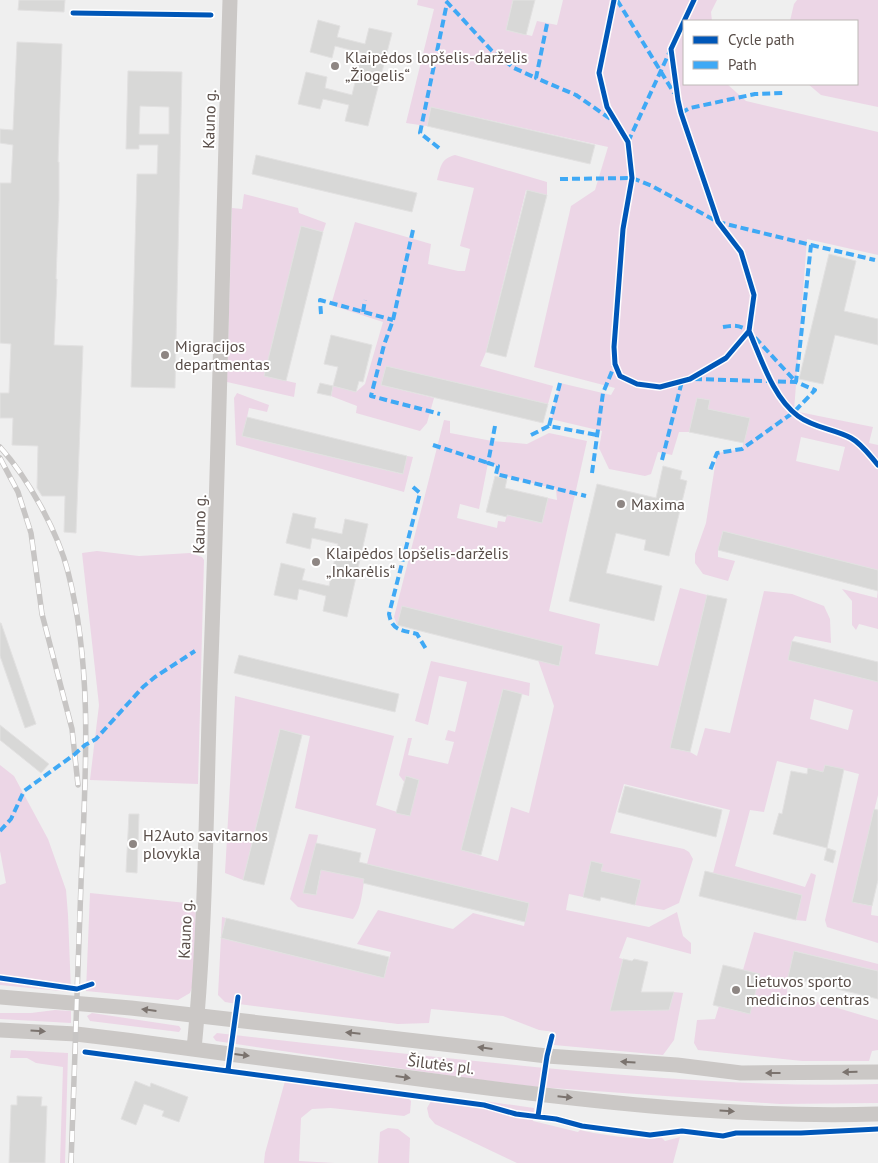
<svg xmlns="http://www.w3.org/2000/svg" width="878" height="1163" viewBox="0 0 878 1163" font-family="'PT Sans',sans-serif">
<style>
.green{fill:#ecd6e6;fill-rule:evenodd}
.building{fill:#d8d8d7;stroke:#e2e1e1;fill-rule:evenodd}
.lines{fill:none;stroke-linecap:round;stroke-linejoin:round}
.major{stroke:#cbc8c6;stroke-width:15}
.rail-casing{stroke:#c7c5c4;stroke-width:5.5}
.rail{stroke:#fff;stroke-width:4;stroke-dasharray:11;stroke-linecap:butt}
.quiet{stroke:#3fa9f5;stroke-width:4;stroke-dasharray:8 4;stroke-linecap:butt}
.cycleway-casing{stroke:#fff;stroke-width:8}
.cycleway{stroke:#0057b8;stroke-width:5}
.oneway{fill:#7b736e}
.poi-dot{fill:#8e8683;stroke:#fff;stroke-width:2}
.labels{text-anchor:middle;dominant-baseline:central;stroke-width:4;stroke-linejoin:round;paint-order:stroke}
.poi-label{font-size:16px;fill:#594e49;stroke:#fff;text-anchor:start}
.street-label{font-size:16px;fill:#594e49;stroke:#fff}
</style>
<rect width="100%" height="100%" fill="#efefef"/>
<!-- green -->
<path class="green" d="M 418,0 L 513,0 L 506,30 L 532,36 L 537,21 L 557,25 L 563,0 L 717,0 L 711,12 L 712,21 L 684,21 L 684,84 L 727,84 L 746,101 L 878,132 L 878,255 L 807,239 L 794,411 L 873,427 L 869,443 L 878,445 L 878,570 L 723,531 L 718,550 L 718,557 L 735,561 L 728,581 L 703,574 L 695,563 L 695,554 L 706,523 L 717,453 L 742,449 L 749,418 L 708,409 L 710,400 L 697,398 L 689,432 L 679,432 L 672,455 L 658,452 L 651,474 L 645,476 L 609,469 L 599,448 L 602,431 L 551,419 L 560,383 L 611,395 L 615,388 L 534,367 L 571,206 L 595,190 L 608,147 L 431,107 L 427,126 L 406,123 L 434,9 L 417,5 ZM 801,437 L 845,447 L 839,471 L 796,461 Z
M 797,0 L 878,0 L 878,107 L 821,95 L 808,84 L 857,84 L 857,21 L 790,21 L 794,4 Z
M 455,155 L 547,182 L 547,195 L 526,190 L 486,352 L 480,366 L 553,386 L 548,404 L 386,366 L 381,385 L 434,398 L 427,423 L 420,431 L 356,413 L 357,406 L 331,396 L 333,386 L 356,392 L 365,384 L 383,322 L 331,305 L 355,222 L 431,244 L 428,264 L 458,271 L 465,271 L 470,249 L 460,246 L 474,188 L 437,180 C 441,167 440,159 455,155 Z
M 244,194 L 298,208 L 299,213 L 326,223 L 323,232 L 302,226 L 265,376 L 296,383 L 294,397 L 227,382 L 232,208 L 242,209 Z
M 237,393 L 269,405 L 267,412 L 249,408 L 243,436 L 402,474 L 407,456 L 413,457 L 404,492 L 236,445 L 234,398 Z
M 444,420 L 450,421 L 450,433 L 492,441 L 527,444 L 549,433 L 587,441 L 549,611 L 600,624 L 595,654 L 658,666 L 680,588 L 707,595 L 670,748 L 690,752 L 697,756 L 705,728 L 730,733 L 764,591 L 792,594 L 824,606 L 830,619 L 831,643 L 795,636 L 792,641 L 878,682 L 878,795 L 852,901 L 872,906 L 871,915 L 878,916 L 878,943 L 827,927 L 825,920 L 859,774 L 825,765 L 823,772 L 777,761 L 764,812 L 750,810 L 735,866 L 805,887 L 811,873 L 816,875 L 806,921 L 796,920 L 802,895 L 713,873 L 730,810 L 624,784 L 610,833 L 684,849 L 689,852 L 693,859 L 679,903 L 664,910 L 635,905 L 641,880 L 601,871 L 602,864 L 592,861 L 583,897 L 569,894 L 566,910 L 649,927 L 677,912 L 683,936 L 691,943 L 691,954 L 627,937 L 619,958 L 623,959 L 610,1010 L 669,1010 L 674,992 L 683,993 L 674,1040 L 663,1055 L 554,1045 L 555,1032 L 539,1030 L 503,1016 L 431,1009 L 429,1023 L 398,1024 L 231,1003 L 225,1002 L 218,995 L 222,917 L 226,918 L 221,938 L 384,978 L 391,952 L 357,944 L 378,910 L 453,929 L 473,913 L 524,926 L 529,903 L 368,864 C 362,880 364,906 353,919 L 298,907 L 290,899 L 309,834 L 318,835 L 311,867 L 355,877 L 359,862 L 367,864 L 376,829 L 295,808 L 310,736 L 280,730 L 243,880 L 225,873 L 235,696 L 394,736 L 376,805 L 409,816 L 419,780 L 407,776 L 405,783 L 399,775 L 408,738 L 412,738 L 408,755 L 448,764 L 454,742 L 445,740 L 448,730 L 455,732 L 467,682 L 439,676 L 428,725 L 415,721 L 431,661 L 530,683 L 529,696 L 503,689 L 462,850 L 498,861 L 511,807 L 529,813 L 554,706 L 538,660 L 559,665 L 563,647 L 402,606 L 397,625 L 394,617 ZM 488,463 L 497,466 L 496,474 L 556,489 L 557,500 L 548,498 L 542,523 L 507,515 L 505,522 L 498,521 L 497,528 L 457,518 L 460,504 L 479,509 ZM 814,699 L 853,710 L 848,730 L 810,719 Z
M 97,551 L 139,556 L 190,553 L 202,557 L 204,560 L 198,784 L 90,780 L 99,705 L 82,553 Z
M 842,589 L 877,598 L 878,589 L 878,629 L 859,624 L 856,630 L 852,625 L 852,601 Z
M 0,765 L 14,776 L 48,839 L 66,890 L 68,915 L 71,992 L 0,985 L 0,885 L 6,883 L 0,851 Z
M 90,893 L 196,904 L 194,982 L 190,993 L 178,1000 L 86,991 Z
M 754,932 L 878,964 L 878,971 L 795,951 L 788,977 L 787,993 L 878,1020 L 878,1050 L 872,1051 L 869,1061 L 802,1061 L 698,1050 L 694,1043 L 697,1020 L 715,1019 L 719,1006 L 750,1014 L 743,970 Z
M 55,1010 L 71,1011 L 71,1023 L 0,1019 L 0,1013 L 31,1013 Z
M 92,1013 L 179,1026 L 181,1029 L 179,1032 L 90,1021 L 87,1016 Z
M 217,1033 C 330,1046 443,1058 556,1069 C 664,1079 770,1087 878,1084 L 878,1103 L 780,1104 L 538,1087 L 465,1078 L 216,1041 L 213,1037 Z
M 11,1050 L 68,1053 L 65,1163 L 60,1163 L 63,1067 L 36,1063 L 27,1058 L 10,1058 Z
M 285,1081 L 407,1097 L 411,1101 L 410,1113 L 404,1116 L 331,1108 L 312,1109 L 301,1118 L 299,1161 L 335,1163 L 264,1163 L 265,1153 Z
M 431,1101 L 483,1108 L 484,1101 L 534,1108 L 533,1121 L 578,1132 L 580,1130 C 601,1135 641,1141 661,1137 L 665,1141 L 680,1137 L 673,1163 L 517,1163 L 435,1124 L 429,1117 L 427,1108 Z
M 388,1128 L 398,1129 L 410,1138 L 409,1163 L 378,1163 L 380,1132 Z"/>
<!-- building -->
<path class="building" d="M 19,0 L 65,0 L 64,12 L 18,10 Z
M 513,0 L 535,0 L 526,35 L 506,30 Z
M 318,20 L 340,26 L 337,37 L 365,44 L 369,28 L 392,33 L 368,126 L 345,121 L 349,105 L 323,99 L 320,109 L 298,104 L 306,72 L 327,77 L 325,88 L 352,95 L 362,53 L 335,46 L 332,58 L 310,52 Z
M 17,42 L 62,44 L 58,162 L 59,162 L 59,200 L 56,279 L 57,279 L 54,345 L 83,346 L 76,533 L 64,532 L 65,496 L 42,496 L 37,488 L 38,446 L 12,445 L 13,418 L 0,418 L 0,393 L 9,393 L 11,344 L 0,343 L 0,183 L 11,183 L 13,145 L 0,143 L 0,129 L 13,130 Z
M 128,71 L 182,72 L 175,388 L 131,387 L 137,174 L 157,174 L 158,145 L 139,145 L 139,149 L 126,149 ZM 140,106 L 169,107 L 169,134 L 139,134 Z
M 431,107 L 595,145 L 590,164 L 427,126 Z
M 256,155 L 417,193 L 412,212 L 252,174 Z
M 527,190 L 547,195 L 506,357 L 486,352 Z
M 301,226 L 323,232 L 286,381 L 264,376 Z
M 829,254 L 856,261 L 844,311 L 878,319 L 878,345 L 835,335 L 823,384 L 799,379 Z
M 331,335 L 372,345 L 363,382 L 359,381 L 356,392 L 333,386 L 331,396 L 317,393 L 320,383 L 333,386 L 338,367 L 324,364 Z
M 386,366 L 548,404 L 543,423 L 381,385 Z
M 697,398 L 710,400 L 708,409 L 750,418 L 744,443 L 689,432 Z
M 247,417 L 407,456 L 403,474 L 242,436 Z
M 663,466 L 682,471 L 680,479 L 687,481 L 669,556 L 644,550 L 646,540 L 616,533 L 606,573 L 662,586 L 654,621 L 569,601 L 597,484 L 656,498 Z
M 495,476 L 507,479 L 505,488 L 548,498 L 542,523 L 507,515 L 507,517 L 486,512 Z
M 293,513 L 316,518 L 314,528 L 342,534 L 345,519 L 368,524 L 347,617 L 323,611 L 326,596 L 299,589 L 297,600 L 274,595 L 281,563 L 305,569 L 302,580 L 329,586 L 338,544 L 312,538 L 310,549 L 286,543 Z
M 723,531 L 878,570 L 878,591 L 718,550 Z
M 707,595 L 727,599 L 690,752 L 670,748 Z
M 402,606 L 563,646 L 559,666 L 397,625 Z
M 0,623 L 1,623 L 36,724 L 25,728 L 0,656 Z
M 792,641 L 878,662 L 878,682 L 788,660 Z
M 239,655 L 399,694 L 395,712 L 234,673 Z
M 503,689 L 522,694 L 481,855 L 461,850 Z
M 0,725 L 49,764 L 41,773 L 0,740 Z
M 280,729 L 302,735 L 264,885 L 243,880 Z
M 825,765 L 844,769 L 827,848 L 773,834 L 779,813 L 782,814 L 791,771 L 807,774 L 808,768 L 823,772 Z
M 406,776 L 419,780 L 410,816 L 396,813 Z
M 625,786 L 722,810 L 716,837 L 618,812 Z
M 874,809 L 878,810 L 878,880 L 872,906 L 852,902 Z
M 129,814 L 139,814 L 137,873 L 126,872 Z
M 316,843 L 361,853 L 359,862 L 529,903 L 525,922 L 363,883 L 364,879 L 321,870 L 316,895 L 303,893 Z
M 827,848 L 836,851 L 833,863 L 824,860 Z
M 591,861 L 603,864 L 601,871 L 641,880 L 635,905 L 601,897 L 600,901 L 583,897 Z
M 705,871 L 802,895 L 796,920 L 699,896 Z
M 226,918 L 389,957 L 384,978 L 221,938 Z
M 794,951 L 878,971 L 878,999 L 788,977 Z
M 623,959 L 632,961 L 634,959 L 648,962 L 641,992 L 674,992 L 669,1010 L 610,1011 Z
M 723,965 L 760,974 L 750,1014 L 713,1005 Z
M 135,1081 L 150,1087 L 151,1083 L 188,1097 L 179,1122 L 162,1116 L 164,1111 L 144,1104 L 136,1125 L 121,1119 Z
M 17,1096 L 42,1097 L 41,1106 L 47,1106 L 45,1163 L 9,1163 L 11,1105 L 17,1105 Z"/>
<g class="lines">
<!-- major -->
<path class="major" d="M 0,997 L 131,1008 L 547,1056 L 677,1065 L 741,1073 L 878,1072
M 0,1030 L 76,1034 L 126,1040 C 239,1055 352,1071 465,1085 C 602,1103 740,1118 878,1114
M 194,1049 C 206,928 206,807 210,686 C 219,457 223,229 230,0"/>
<!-- rail casing -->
<g class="rail-casing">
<path id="rail" d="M 0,447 C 28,478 58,532 68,572 C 94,673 85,781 81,884 C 77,977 75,1070 71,1163
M 0,458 L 18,492 L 31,533 L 42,614 L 72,729 L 78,785"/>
</g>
<!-- rail -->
<use href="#rail" class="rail"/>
<!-- quiet -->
<path class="quiet" d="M 617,0 L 674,93
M 446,1 L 492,51 L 514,68 L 536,78
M 547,24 L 536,78 L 576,95 L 612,120
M 681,113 L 690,108 L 755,94 L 783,93
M 628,142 L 670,51
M 439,148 L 420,133 L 447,3
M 560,179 L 632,178 L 652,186 L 718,222 L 811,245 L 796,382 L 815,390 L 794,412 L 742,449 L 717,453 L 709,473
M 413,230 L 393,320 L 384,345 L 371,396 L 440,414
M 811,245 L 875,260
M 363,312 L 365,300
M 321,314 L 320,300 L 393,320
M 723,327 C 734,325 739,325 749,331 L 796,382
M 694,379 L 796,382
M 560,383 L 549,426 L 597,435
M 495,426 L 488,463 L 498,466 L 496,474 L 586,496
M 531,435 L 549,426
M 433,445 L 488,463
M 662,460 L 682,381
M 592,473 L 603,393 L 615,364
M 413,487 L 420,493 L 389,614 C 392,631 402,630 417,634 L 426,649
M 0,831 L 11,819 L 24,791 L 75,754 L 85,745 L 96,739 L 143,687 L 155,677 L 195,651"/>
<!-- cycleway casing -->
<g class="cycleway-casing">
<path id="cycleway" d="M 614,0 L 599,73 L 607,107 L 628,142 L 632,178 L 623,229 L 614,347 L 615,364 L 620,376 L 637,384 L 660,387 L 690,379 L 726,358 L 749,331 L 754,295 L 741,252 L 718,222 L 681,113 L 678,100 L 671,49 L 694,0
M 73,13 L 211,15
M 749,331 C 761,358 773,398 798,416 C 814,428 834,429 851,438 C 862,444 870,456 878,465
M 0,978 L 77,989 L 92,984
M 85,1052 L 484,1105 L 516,1114 L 556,1119 L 582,1126 L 650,1135 L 682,1131 L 723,1136 L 736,1133 L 801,1133 L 878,1129
M 228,1070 L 238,997
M 538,1116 L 547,1056 L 552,1036"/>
</g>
<!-- cycleway -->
<use href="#cycleway" class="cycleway"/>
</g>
<!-- one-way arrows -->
<defs><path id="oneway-solid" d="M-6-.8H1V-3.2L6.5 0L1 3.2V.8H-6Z" transform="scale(1.25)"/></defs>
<g class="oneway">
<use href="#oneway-solid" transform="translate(149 1010) rotate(-173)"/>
<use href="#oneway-solid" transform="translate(38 1031) rotate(4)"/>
<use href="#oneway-solid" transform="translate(353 1033) rotate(-174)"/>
<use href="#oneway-solid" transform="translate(485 1048) rotate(-173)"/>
<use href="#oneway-solid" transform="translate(242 1055) rotate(7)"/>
<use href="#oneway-solid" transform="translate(628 1062) rotate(-176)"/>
<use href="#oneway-solid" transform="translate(850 1072) rotate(179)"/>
<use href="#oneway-solid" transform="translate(773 1073) rotate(180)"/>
<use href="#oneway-solid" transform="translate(403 1077) rotate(8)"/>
<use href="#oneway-solid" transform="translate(565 1097) rotate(6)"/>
<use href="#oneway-solid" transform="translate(727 1111) rotate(3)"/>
</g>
<!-- markers -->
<g class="poi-dot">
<circle cx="335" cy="66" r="5"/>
<circle cx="165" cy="355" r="5"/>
<circle cx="621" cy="504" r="5"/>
<circle cx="316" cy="562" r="5"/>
<circle cx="133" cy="844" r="5"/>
<circle cx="736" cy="990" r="5"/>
</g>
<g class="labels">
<!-- poi labels -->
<g class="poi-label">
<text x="345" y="57">Klaipėdos lopšelis-darželis<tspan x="345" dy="18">„Žiogelis“</tspan></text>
<text x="175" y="346">Migracijos<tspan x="175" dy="18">departmentas</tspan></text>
<text x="631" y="504">Maxima</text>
<text x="326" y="553">Klaipėdos lopšelis-darželis<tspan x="326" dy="18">„Inkarėlis“</tspan></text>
<text x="143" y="835">H2Auto savitarnos<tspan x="143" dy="18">plovykla</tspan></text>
<text x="746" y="981">Lietuvos sporto<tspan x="746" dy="18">medicinos centras</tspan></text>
</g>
<!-- street labels -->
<g class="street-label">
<text transform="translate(209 119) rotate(-88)">Kauno g.</text>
<text transform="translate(199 524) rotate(-88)">Kauno g.</text>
<text transform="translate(185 929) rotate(-87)">Kauno g.</text>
<text transform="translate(441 1064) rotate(7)">Šilutės pl.</text>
</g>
</g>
<!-- legend -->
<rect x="683" y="20" width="175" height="65" fill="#ffffff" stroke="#bdb8b6"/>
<rect x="693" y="36" width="25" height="8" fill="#0057b8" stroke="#bdb8b6"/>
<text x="728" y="45" font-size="15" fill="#594e49">Cycle path</text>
<rect x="693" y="61" width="25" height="8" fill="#3fa9f5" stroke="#bdb8b6"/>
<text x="728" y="70" font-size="15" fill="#594e49">Path</text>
</svg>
